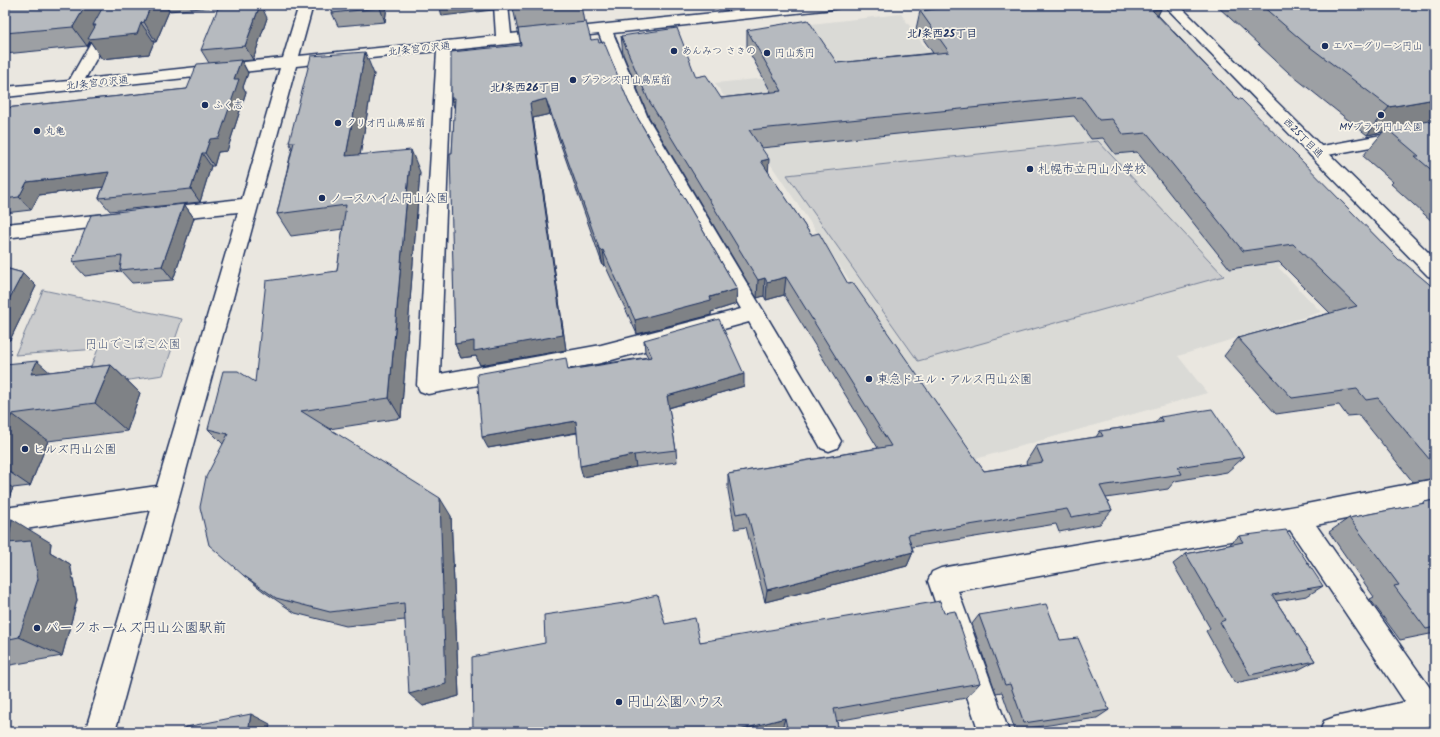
<svg xmlns="http://www.w3.org/2000/svg" width="1440" height="737" viewBox="0 0 1440 737" font-family="Kalam,'Klee One',sans-serif">
<style>
.built{fill:#dadad6}
.green{fill:#cbcccd;stroke:#737e96}
.lines{fill:none;stroke-linecap:round;stroke-linejoin:round}
.minor-casing{stroke:#1b2f5e;stroke-width:3}
.major-casing{stroke:#1b2f5e;stroke-width:3}
.minor{fill:#f7f3e8;fill-rule:evenodd}
.major{fill:#f7f3e8;fill-rule:evenodd}
.wall{fill:#9da0a4;stroke:#1b2f5e}
.shaded-wall{fill:#7f8286;stroke:#1b2f5e}
.building{fill:#b6babf;stroke:#1b2f5e}
.poi-dot{fill:#1b2f5e;stroke:#f7f3e8;stroke-width:1.5}
.labels{text-anchor:middle;dominant-baseline:central;stroke-width:3.5;stroke-linejoin:round;paint-order:stroke}
.far-poi-label{font-size:10px;fill:#1b2f5e;stroke:#f7f3e8;text-anchor:start}
.far-street-label{font-size:10px;fill:#1b2f5e;stroke:#f7f3e8}
.far-neighbourhood-label{font-size:11px;font-weight:bold;fill:#1b2f5e;stroke:#f7f3e8}
.poi-label{font-size:12px;fill:#1b2f5e;stroke:#f7f3e8;text-anchor:start}
.park-label{font-size:12px;fill:#47567a;stroke:#f7f3e8}
.near-poi-label{font-size:14px;fill:#1b2f5e;stroke:#f7f3e8;text-anchor:start}
</style>
<rect width="100%" height="100%" fill="#eae7e0"/>
<filter id="ink" filterUnits="userSpaceOnUse"><feTurbulence type="fractalNoise" baseFrequency=".025" numOctaves="2"/><feDisplacementMap in="SourceGraphic" scale="8" xChannelSelector="R" yChannelSelector="G"/><feConvolveMatrix kernelMatrix="1 2 1 2 8 2 1 2 1" color-interpolation-filters="sRGB"/></filter>
<g filter="url(#ink)">
<!-- built -->
<path class="built" d="M 901,14 L 927,50 L 1153,28 L 1367,256 L 1278,267 L 1321,312 L 1178,356 L 1207,393 L 972,460 L 715,83 L 767,78 L 802,25 Z"/>
<!-- green -->
<path class="green" d="M 1098,141 L 1224,276 L 918,361 L 787,175 Z
M 43,290 L 182,319 L 163,375 L 83,387 L 98,349 L 15,355 Z"/>
<g class="lines">
<!-- minor casing -->
<g class="minor-casing">
<path id="minor" d="M 112,5 L 126,5 L 85,79 L 283,58 L 299,5 L 313,5 L 299,56 L 496,36 L 494,5 L 508,5 L 511,34 L 792,5 L 840,5 L 838,8 L 833,9 L 613,33 L 648,118 L 837,434 L 841,441 L 837,448 L 829,451 L 821,448 L 749,322 L 601,363 L 428,394 L 420,391 L 417,385 L 437,51 L 296,66 L 115,732 L 85,732 L 151,510 L 5,532 L 5,508 L 157,486 L 238,212 L 159,220 L 152,218 L 150,214 L 152,210 L 159,208 L 242,199 L 280,68 L 5,97 L 5,87 L 69,81 ZM 599,34 L 632,118 L 741,309 L 601,345 L 440,374 L 452,50 Z
M 1435,125 L 1435,135 L 1317,157 L 1311,156 L 1308,152 L 1311,148 L 1317,147 Z
M 117,213 L 124,214 L 126,219 L 124,224 L 5,238 L 5,224 Z
M 1435,479 L 1435,501 L 1316,525 L 1435,695 L 1435,725 L 1402,732 L 1320,732 L 1324,721 L 1335,717 L 1405,702 L 1290,530 L 958,591 L 1009,732 L 979,732 L 928,581 L 932,572 L 941,568 L 1296,506 Z"/>
</g>
<!-- major casing -->
<g class="major-casing">
<path id="major" d="M 1164,5 L 1179,5 L 1435,259 L 1435,278 L 1428,276 Z"/>
</g>
<!-- minor -->
<use href="#minor" class="minor"/>
<!-- major -->
<use href="#major" class="major"/>
</g>
<!-- wall -->
<path class="wall" d="M 5,5 L 234,5 L 169,11 L 156,42 L 154,42 L 149,54 L 102,59 L 90,41 L 87,46 L 5,54 Z
M 387,5 L 385,22 L 338,26 L 332,13 Z
M 509,5 L 581,5 L 584,22 L 591,40 L 599,43 L 629,103 L 737,289 L 736,304 L 711,312 L 711,315 L 637,334 L 605,265 L 603,266 L 550,114 L 533,118 L 566,350 L 480,365 L 476,356 L 461,358 L 455,344 L 452,153 L 455,109 L 451,98 L 521,45 L 513,8 L 510,9 Z
M 945,5 L 1157,5 L 1161,9 L 1158,15 L 1238,99 L 1399,260 L 1435,289 L 1435,478 L 1413,482 L 1359,415 L 1347,416 L 1339,405 L 1276,414 L 1224,356 L 1238,338 L 1330,313 L 1279,262 L 1230,269 L 1137,152 L 1115,154 L 1103,138 L 1091,139 L 1074,116 L 761,148 L 768,172 L 811,235 L 848,284 L 984,471 L 1027,464 L 1026,462 L 1036,446 L 1096,437 L 1100,431 L 1155,423 L 1160,417 L 1244,457 L 1227,472 L 1175,481 L 1168,489 L 1106,498 L 1112,510 L 1100,524 L 1059,532 L 1056,524 L 912,547 L 913,552 L 907,566 L 765,602 L 746,527 L 735,529 L 728,490 L 728,474 L 878,448 L 784,295 L 766,300 L 764,296 L 757,298 L 649,117 L 623,54 L 621,36 L 696,77 L 721,98 L 771,92 L 747,48 L 747,30 L 837,63 L 933,53 L 916,29 L 920,11 L 944,8 Z
M 1216,5 L 1435,5 L 1435,118 L 1431,123 L 1435,126 L 1435,224 L 1391,184 L 1393,182 L 1363,156 L 1383,132 L 1367,135 L 1288,72 Z
M 267,18 L 253,60 L 242,61 L 248,73 L 243,87 L 246,92 L 227,151 L 218,152 L 214,166 L 211,166 L 200,202 L 110,211 L 99,198 L 103,187 L 39,195 L 31,210 L 5,213 L 5,108 L 187,89 L 209,63 L 201,50 Z
M 374,74 L 360,155 L 420,172 L 401,418 L 329,429 L 451,516 L 459,696 L 423,706 L 405,620 L 346,626 L 295,613 L 263,591 L 243,575 L 223,444 L 208,429 L 255,382 L 337,271 L 343,229 L 291,236 L 277,214 L 292,148 L 289,142 Z
M 184,204 L 194,218 L 173,280 L 132,283 L 121,271 L 85,276 L 72,262 Z
M 5,268 L 23,273 L 36,286 L 10,340 L 5,341 Z
M 644,340 L 744,386 L 669,408 L 676,450 L 677,462 L 636,467 L 583,477 L 577,433 L 488,448 L 569,369 L 648,357 L 645,352 Z
M 5,364 L 49,372 L 111,365 L 140,393 L 127,431 L 48,441 L 30,486 L 13,488 L 5,507 Z
M 1435,500 L 1435,633 L 1400,640 L 1370,599 L 1374,597 L 1329,532 L 1349,518 L 1421,504 L 1424,502 Z
M 5,520 L 51,543 L 50,552 L 70,564 L 77,600 L 62,656 L 5,666 Z
M 1239,536 L 1323,586 L 1307,596 L 1276,601 L 1315,661 L 1298,670 L 1235,683 L 1206,631 L 1210,628 L 1173,564 L 1186,554 L 1229,545 Z
M 944,613 L 980,683 L 966,698 L 837,721 L 839,732 L 473,732 L 665,624 L 700,642 Z
M 979,615 L 1060,640 L 1109,710 L 1097,718 L 1015,730 L 1002,692 L 996,693 L 972,624 Z"/>
<!-- shaded-wall -->
<path class="shaded-wall" d="M 86,5 L 110,5 L 96,25 L 93,25 L 96,30 L 141,23 L 154,42 L 149,54 L 102,59 L 90,41 L 87,46 L 73,27 Z
M 151,5 L 165,5 L 169,11 L 156,42 L 144,22 Z
M 260,5 L 261,5 L 267,18 L 253,60 L 245,46 Z
M 381,5 L 387,5 L 385,22 L 380,8 Z
M 439,5 L 493,5 L 493,10 L 442,16 Z
M 1161,9 L 1152,27 L 1152,10 Z
M 365,52 L 374,74 L 356,179 L 346,156 Z
M 241,60 L 248,73 L 243,87 L 246,92 L 227,151 L 218,152 L 214,166 L 205,153 L 210,139 L 234,79 Z
M 451,98 L 455,98 L 456,113 Z
M 546,99 L 550,114 L 533,118 L 566,350 L 480,365 L 476,356 L 461,358 L 455,344 L 530,103 Z
M 1435,99 L 1435,118 L 1431,123 L 1386,128 L 1383,132 L 1367,135 L 1389,107 Z
M 411,150 L 420,172 L 401,418 L 389,398 Z
M 202,153 L 211,166 L 200,202 L 191,189 Z
M 769,159 L 768,177 L 761,161 Z
M 109,172 L 120,185 L 39,195 L 31,210 L 19,197 L 27,182 Z
M 184,204 L 194,218 L 173,280 L 162,266 Z
M 603,250 L 605,265 L 603,266 L 600,251 Z
M 23,273 L 36,286 L 10,340 L 5,336 L 5,307 Z
M 786,277 L 784,295 L 766,300 L 767,282 Z
M 765,278 L 764,296 L 757,298 L 758,280 Z
M 737,289 L 736,304 L 711,312 L 711,315 L 637,334 L 635,320 Z
M 37,361 L 70,390 L 31,374 Z
M 111,365 L 140,393 L 127,431 L 95,403 Z
M 744,374 L 744,386 L 668,408 L 667,396 Z
M 12,414 L 48,441 L 30,486 L 5,469 L 5,430 Z
M 576,421 L 579,432 L 488,448 L 482,437 Z
M 634,455 L 636,467 L 583,477 L 580,466 Z
M 5,483 L 13,488 L 5,507 Z
M 440,498 L 451,516 L 459,696 L 423,706 L 409,694 Z
M 12,519 L 51,543 L 50,552 L 70,564 L 77,600 L 62,656 L 19,637 L 8,543 Z
M 913,552 L 907,566 L 765,602 L 767,590 Z
M 251,714 L 270,724 L 269,732 L 248,732 Z
M 785,718 L 781,732 L 732,732 Z"/>
<!-- building -->
<path class="building" d="M 5,5 L 86,5 L 73,27 L 5,33 Z
M 104,5 L 151,5 L 144,22 L 141,23 L 137,34 L 88,39 L 96,25 L 93,25 Z
M 248,5 L 260,5 L 245,46 L 201,50 L 218,8 Z
M 334,5 L 381,5 L 380,8 L 332,13 Z
M 513,5 L 536,5 L 513,7 Z
M 949,5 L 1157,5 L 1161,9 L 1152,10 L 1238,99 L 1241,99 L 1399,260 L 1401,260 L 1435,289 L 1435,466 L 1378,398 L 1366,400 L 1357,389 L 1292,398 L 1238,338 L 1357,306 L 1293,244 L 1243,251 L 1147,133 L 1124,135 L 1112,119 L 1099,120 L 1082,97 L 749,130 L 769,159 L 761,161 L 811,235 L 819,233 L 848,284 L 853,283 L 984,471 L 1043,462 L 1036,446 L 1103,436 L 1100,431 L 1163,422 L 1160,417 L 1212,409 L 1244,457 L 1178,467 L 1182,474 L 1100,486 L 1112,510 L 1071,517 L 1067,509 L 908,535 L 913,552 L 767,590 L 747,512 L 736,514 L 728,474 L 891,446 L 786,277 L 767,282 L 765,278 L 758,280 L 648,99 L 621,36 L 677,28 L 696,77 L 706,75 L 721,98 L 782,91 L 747,30 L 808,20 L 837,63 L 949,52 L 920,11 L 951,7 Z
M 1261,5 L 1435,5 L 1435,99 L 1389,107 L 1306,44 Z
M 586,22 L 591,40 L 598,39 L 599,43 L 604,42 L 629,103 L 737,289 L 710,297 L 711,300 L 635,320 L 603,250 L 600,251 L 546,99 L 530,103 L 563,335 L 474,351 L 474,341 L 455,344 L 450,153 L 452,153 L 455,98 L 451,98 L 451,52 L 521,45 L 518,29 Z
M 365,52 L 346,156 L 411,150 L 389,398 L 301,411 L 440,498 L 446,684 L 409,694 L 404,603 L 330,612 L 276,598 L 243,575 L 209,545 L 200,507 L 206,477 L 228,434 L 208,429 L 223,371 L 238,371 L 255,382 L 266,281 L 337,271 L 346,205 L 277,214 L 294,142 L 289,142 L 311,56 Z
M 241,60 L 234,79 L 239,79 L 219,138 L 210,139 L 205,153 L 202,153 L 191,189 L 99,198 L 109,172 L 27,182 L 19,197 L 5,199 L 5,108 L 187,89 L 197,64 Z
M 1429,121 L 1435,126 L 1435,173 L 1415,156 L 1419,156 L 1386,128 Z
M 184,204 L 162,266 L 120,270 L 122,256 L 72,262 L 91,215 Z
M 5,268 L 23,273 L 5,307 Z
M 719,319 L 744,374 L 667,396 L 676,450 L 634,455 L 580,466 L 576,421 L 482,437 L 477,374 L 566,358 L 568,370 L 652,357 L 644,340 Z
M 37,361 L 31,374 L 111,365 L 95,403 L 12,414 L 5,430 L 5,364 Z
M 1435,500 L 1435,627 L 1426,629 L 1394,586 L 1399,585 L 1349,518 L 1425,503 L 1424,502 Z
M 12,519 L 8,543 L 31,541 L 38,579 L 19,637 L 5,640 L 5,520 Z
M 1286,530 L 1323,586 L 1272,595 L 1315,661 L 1250,675 L 1220,622 L 1225,620 L 1186,554 L 1243,542 L 1239,536 Z
M 657,595 L 665,624 L 695,618 L 700,642 L 940,601 L 944,613 L 955,611 L 980,683 L 834,709 L 839,732 L 788,732 L 785,718 L 732,732 L 473,732 L 472,657 L 545,643 L 544,615 L 631,602 L 631,601 Z
M 1046,604 L 1060,640 L 1078,638 L 1109,710 L 1024,723 L 1010,684 L 1005,685 L 979,615 Z
M 251,714 L 248,732 L 184,732 L 186,727 Z"/>
</g>
<!-- markers -->
<g class="poi-dot">
<circle cx="1325" cy="46" r="4"/>
<circle cx="674" cy="51" r="4"/>
<circle cx="767" cy="53" r="4"/>
<circle cx="573" cy="80" r="4"/>
<circle cx="205" cy="105" r="4"/>
<circle cx="1381" cy="115" r="4"/>
<circle cx="338" cy="123" r="4"/>
<circle cx="37" cy="131" r="4"/>
<circle cx="1030" cy="169" r="4"/>
<circle cx="322" cy="198" r="4"/>
<circle cx="869" cy="379" r="4"/>
<circle cx="25" cy="449" r="4"/>
<circle cx="37" cy="628" r="4"/>
<circle cx="619" cy="702" r="4"/>
</g>
<g class="labels">
<!-- far-poi labels -->
<g class="far-poi-label">
<text x="1333" y="46">エバーグリーン円山</text>
<text x="682" y="51">あんみつ さきの</text>
<text x="775" y="53">円山秀円</text>
<text x="581" y="80">ブランズ円山鳥居前</text>
<text x="213" y="105">ふく志</text>
<text x="346" y="123">クリオ円山鳥居前</text>
<text x="1381" y="127" text-anchor="middle">MYプラザ円山公園</text>
<text x="45" y="131">丸亀</text>
</g>
<!-- far-street labels -->
<g class="far-street-label">
<text transform="translate(419 49) rotate(-6)">北1条宮の沢通</text>
<text transform="translate(97 83) rotate(-6)">北1条宮の沢通</text>
<text transform="translate(1303 138) rotate(45)">西25丁目通</text>
</g>
<!-- far-neighbourhood labels -->
<g class="far-neighbourhood-label">
<text x="942" y="34">北1条西25丁目</text>
<text x="525" y="88">北1条西26丁目</text>
</g>
<!-- poi labels -->
<g class="poi-label">
<text x="1038" y="169">札幌市立円山小学校</text>
<text x="330" y="198">ノースハイム円山公園</text>
<text x="877" y="379">東急ドエル・アルス円山公園</text>
<text x="33" y="449">ヒルズ円山公園</text>
</g>
<!-- park labels -->
<g class="park-label">
<text x="133" y="344">円山でこぼこ公園</text>
</g>
<!-- near-poi labels -->
<g class="near-poi-label">
<text x="45" y="628">パークホームズ円山公園駅前</text>
<text x="627" y="702">円山公園ハウス</text>
</g>
</g>
<!-- margin -->
<rect width="1440" height="737" fill="none" stroke="#f7f3e8" stroke-width="20"/>
<rect x="10" y="10" width="1420" height="717" fill="none" stroke="#1b2f5e" stroke-width="1.5" filter="url(#ink)"/>
</svg>
